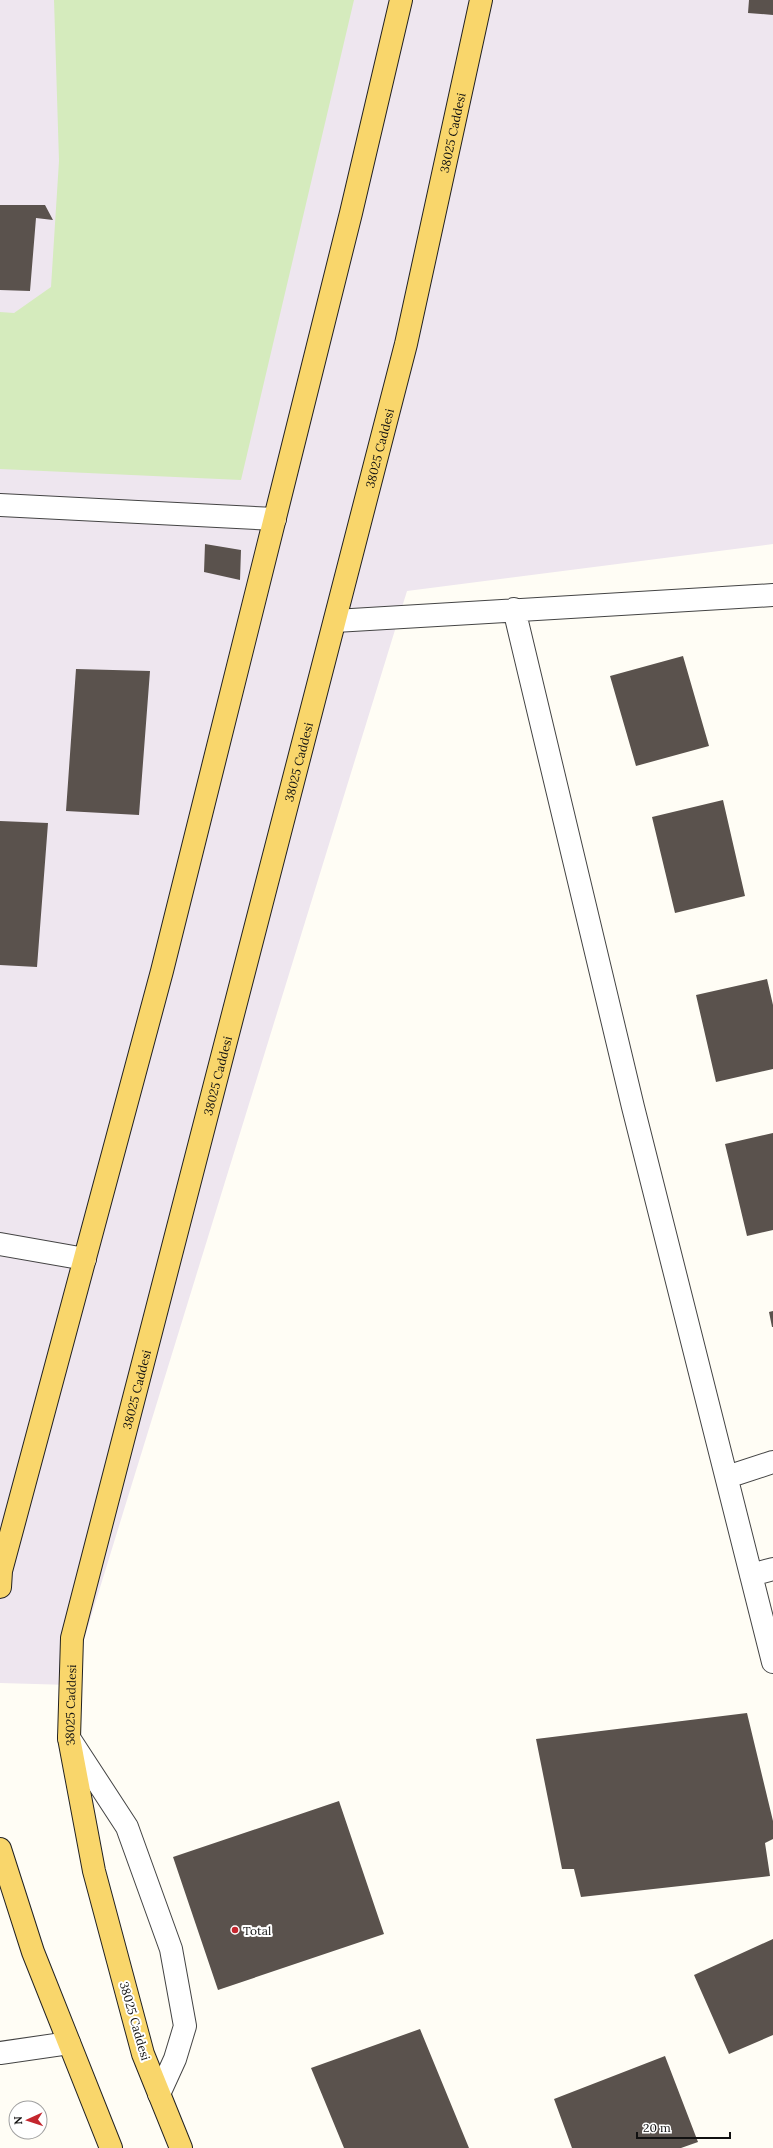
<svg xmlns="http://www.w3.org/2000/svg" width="773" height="2148" viewBox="0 0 773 2148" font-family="Lora,serif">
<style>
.industrial{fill:#eee6ef}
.green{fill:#d5ebbd}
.building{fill:#5a524d}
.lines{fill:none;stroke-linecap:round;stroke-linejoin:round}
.minor-casing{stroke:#444;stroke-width:24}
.major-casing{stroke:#222;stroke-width:24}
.minor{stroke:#fff;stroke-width:22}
.major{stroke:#f9d66b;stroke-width:22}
.poi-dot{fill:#c4262e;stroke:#fff;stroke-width:1.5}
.labels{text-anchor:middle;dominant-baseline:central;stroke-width:4;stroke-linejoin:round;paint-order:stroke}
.street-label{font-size:12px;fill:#111;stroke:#fff}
.poi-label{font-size:12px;fill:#111;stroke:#fff;text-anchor:start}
</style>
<rect width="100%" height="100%" fill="#fffdf5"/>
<!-- industrial -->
<path class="industrial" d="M 0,0 L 773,0 L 773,544 L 407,591 L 70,1685 L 0,1683 Z"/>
<!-- green -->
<path class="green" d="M 54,0 L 354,0 L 241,480 L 0,469 L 0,312 L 14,313 L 51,287 L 59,161 Z"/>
<!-- building -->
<path class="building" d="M 749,0 L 773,0 L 773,15 L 748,13 Z
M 0,205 L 45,205 L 53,220 L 36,218 L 30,291 L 0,290 Z
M 205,544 L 241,550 L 240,580 L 204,572 Z
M 683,656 L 709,746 L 636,766 L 610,676 Z
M 76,669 L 150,671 L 139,815 L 66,811 Z
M 723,800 L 745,896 L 675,913 L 652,817 Z
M 0,821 L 48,823 L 37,967 L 0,965 Z
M 767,979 L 773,1005 L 773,1069 L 716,1082 L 696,995 Z
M 773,1133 L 773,1230 L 747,1236 L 725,1144 Z
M 773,1311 L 773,1327 L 772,1327 L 769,1312 Z
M 747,1713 L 773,1821 L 773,1839 L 765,1843 L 770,1876 L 581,1897 L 574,1869 L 562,1869 L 536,1739 Z
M 339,1801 L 384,1934 L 218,1990 L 173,1857 Z
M 773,1939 L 773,2035 L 729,2054 L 694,1975 Z
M 420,2029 L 469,2148 L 344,2148 L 311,2068 Z
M 665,2056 L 698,2142 L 681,2148 L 572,2148 L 554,2099 Z"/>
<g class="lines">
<!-- minor casing -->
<g class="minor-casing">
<path id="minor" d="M 0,505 L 275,519
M 514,609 L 633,1107 L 773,1662
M 335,621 L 773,595
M 0,1244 L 85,1259
M 727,1477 L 773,1462
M 751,1575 L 773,1569
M 69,1738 L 127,1827 L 171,1949 L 185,2026 L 175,2059 L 159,2094
M 0,2053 L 69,2043"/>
</g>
<!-- major casing -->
<g class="major-casing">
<g id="major">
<path d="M 0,1587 L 1,1571 L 162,971 L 351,213 L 401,0"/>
<path d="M 0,1849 L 33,1952 L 111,2148"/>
<path id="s1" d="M 181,2148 L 143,2054 L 94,1871 L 69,1738 L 72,1638 L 406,344 L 481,0"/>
</g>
</g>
<!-- minor -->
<use href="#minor" class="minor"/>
<!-- major -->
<use href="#major" class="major"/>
</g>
<!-- markers -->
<circle class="poi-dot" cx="235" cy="1930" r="4"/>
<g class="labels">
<!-- street labels -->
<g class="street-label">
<text stroke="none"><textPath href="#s1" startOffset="2079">38025 Caddesi</textPath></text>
<text stroke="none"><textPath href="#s1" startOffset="1755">38025 Caddesi</textPath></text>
<text stroke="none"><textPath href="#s1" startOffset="1431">38025 Caddesi</textPath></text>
<text stroke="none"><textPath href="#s1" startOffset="1107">38025 Caddesi</textPath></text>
<text stroke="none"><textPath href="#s1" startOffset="783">38025 Caddesi</textPath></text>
<text stroke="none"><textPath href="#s1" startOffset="459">38025 Caddesi</textPath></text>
<text transform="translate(135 2021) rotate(74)">38025 Caddesi</text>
</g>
<!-- poi labels -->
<g class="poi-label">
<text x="243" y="1930">Total</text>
</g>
</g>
<!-- north arrow -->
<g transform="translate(28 2120) rotate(267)"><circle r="19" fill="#ffffff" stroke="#a0a0a0"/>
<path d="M0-3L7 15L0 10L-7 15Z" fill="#c4262e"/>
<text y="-6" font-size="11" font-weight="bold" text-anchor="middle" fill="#111111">N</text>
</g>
<!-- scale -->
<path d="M637 2132v6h93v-6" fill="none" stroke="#111111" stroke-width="2"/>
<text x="643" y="2132" font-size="12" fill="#111111" stroke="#ffffff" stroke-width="3" paint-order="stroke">20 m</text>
</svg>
